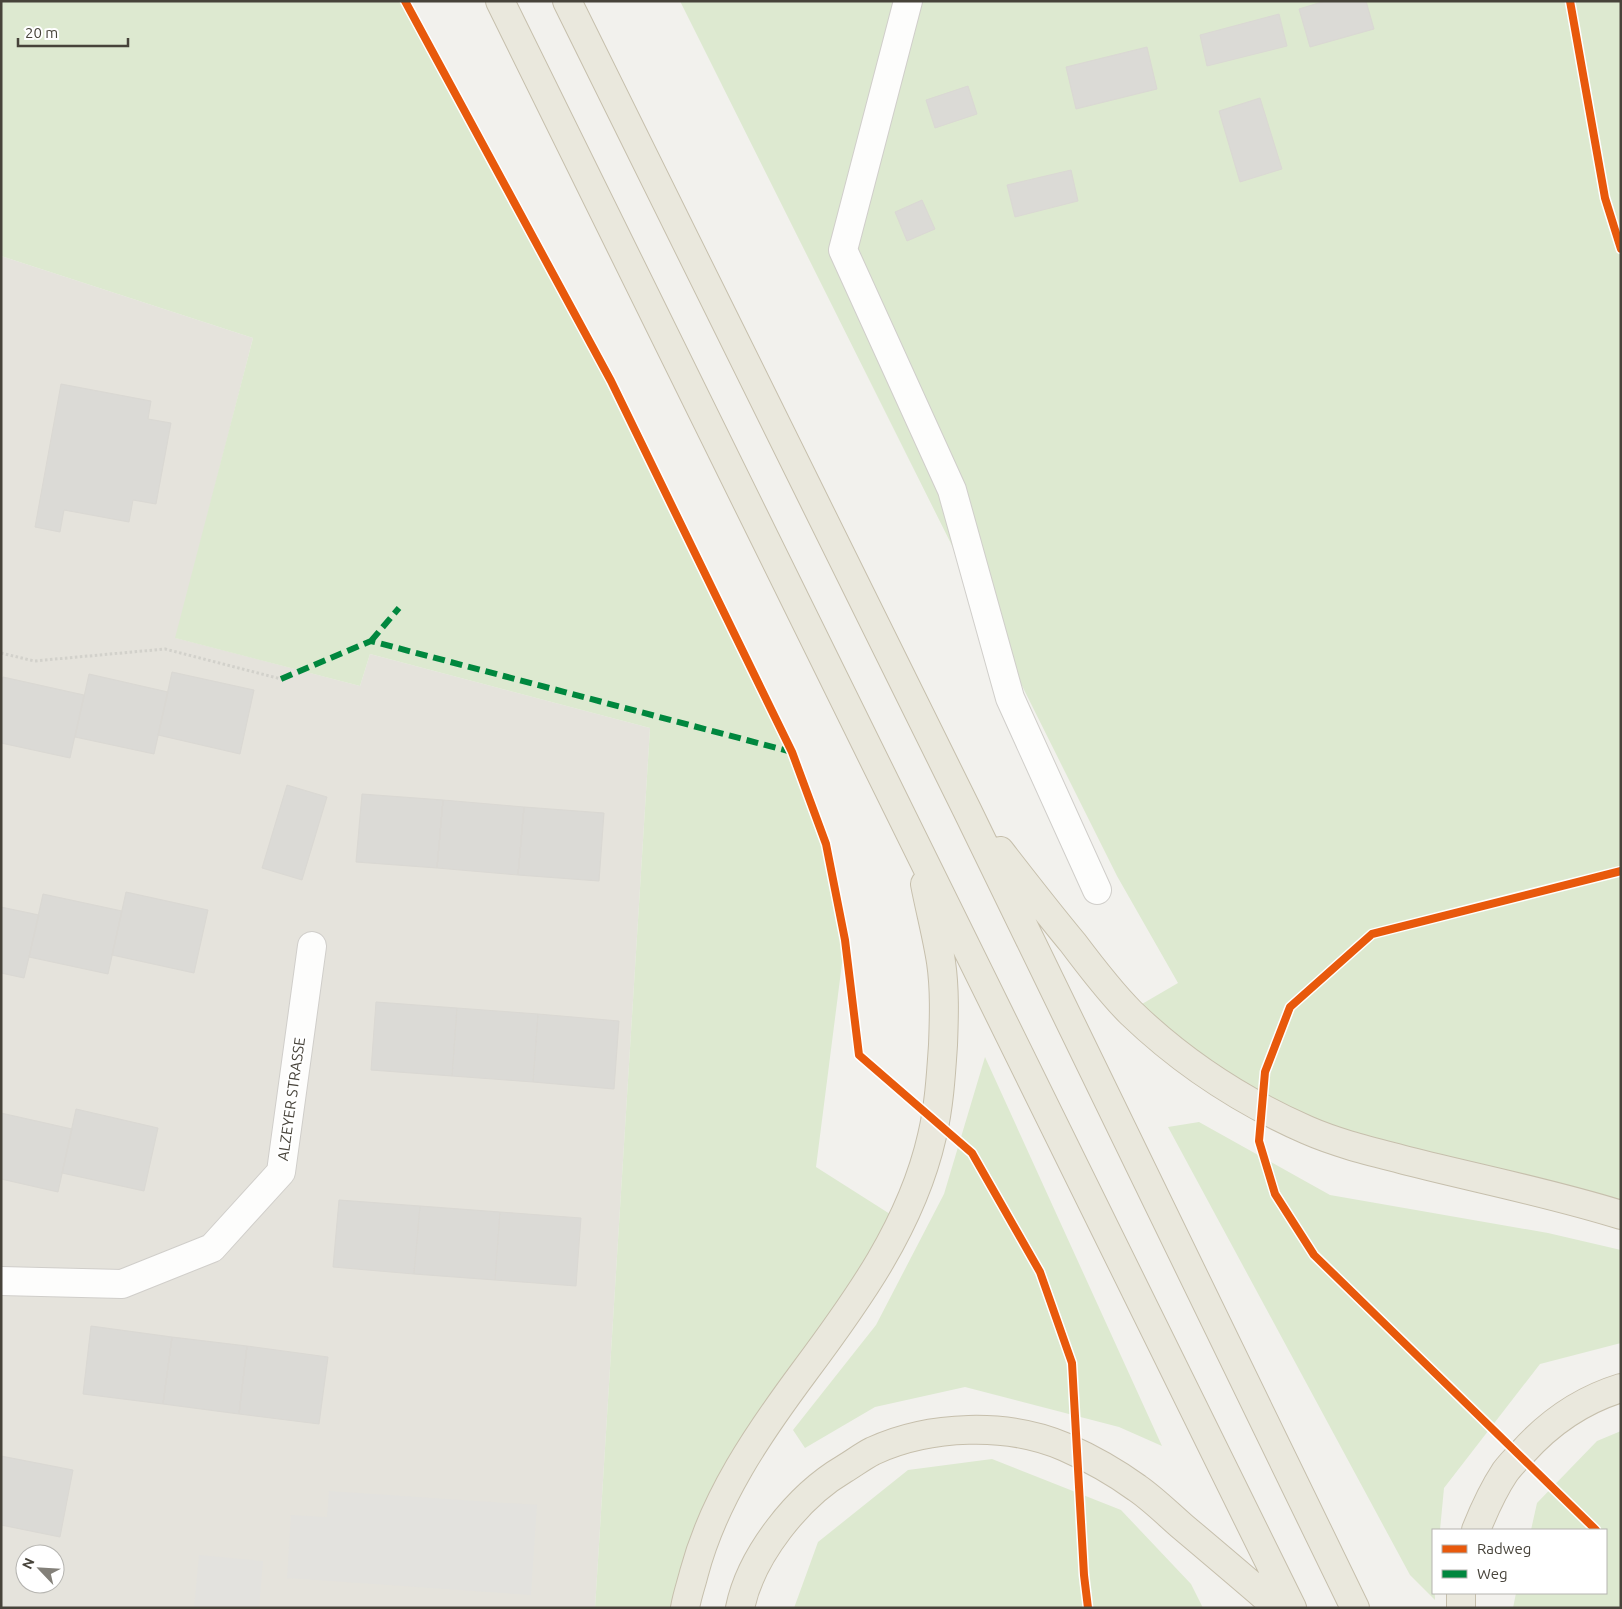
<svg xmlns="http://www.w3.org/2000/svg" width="1622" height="1609" viewBox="0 0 1622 1609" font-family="Ubuntu,sans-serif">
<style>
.residential{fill:#e5e3dc;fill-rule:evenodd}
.green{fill:#dde9d0}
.parking{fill:#e3e2de}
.building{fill:#dbdad6;stroke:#dad8d3}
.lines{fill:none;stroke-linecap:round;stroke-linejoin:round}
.minor-casing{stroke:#d0ceca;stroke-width:30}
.highway-casing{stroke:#c6bfac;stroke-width:30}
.path{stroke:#d2d1cb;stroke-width:3;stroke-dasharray:2.5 2.5;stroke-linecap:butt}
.minor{stroke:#fdfdfc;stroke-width:28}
.highway{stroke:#eae8dd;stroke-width:28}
.quiet{stroke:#00873e;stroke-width:6;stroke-dasharray:12 6;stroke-linecap:butt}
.cycleway-casing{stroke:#fff;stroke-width:11}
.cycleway{stroke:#e8590c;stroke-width:8}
.labels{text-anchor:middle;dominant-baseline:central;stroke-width:4.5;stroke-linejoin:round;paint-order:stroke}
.street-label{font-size:15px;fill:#47433a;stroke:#fff}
</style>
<rect width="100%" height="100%" fill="#f2f1ed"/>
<!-- residential -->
<path class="residential" d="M 1,256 L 253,338 L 176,638 L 360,686 L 370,654 L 650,728 L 595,1608 L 1,1608 ZM 25,1554 L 55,1554 L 55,1584 L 25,1584 Z"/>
<!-- green -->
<path class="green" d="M 1,1 L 405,1 L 611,381 L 792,752 L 826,844 L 845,940 L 816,1167 L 901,1221 L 768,1420 L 685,1608 L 595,1608 L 650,728 L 370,654 L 360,686 L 175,638 L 253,338 L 1,256 Z
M 680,1 L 1621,1 L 1621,1215 L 1308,1130 L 1130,1011 L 1178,983 L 1117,876 Z
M 985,1057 L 1162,1446 L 1119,1427 L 965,1387 L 875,1407 L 805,1448 L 793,1430 L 876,1325 L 944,1194 Z
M 1199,1122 L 1330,1195 L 1548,1233 L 1621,1250 L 1621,1343 L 1540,1364 L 1444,1488 L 1440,1530 L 1433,1530 L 1435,1600 L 1410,1575 L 1168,1127 Z
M 1621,1431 L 1621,1608 L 1513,1608 L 1516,1593 L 1606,1593 L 1606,1530 L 1531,1530 L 1537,1503 L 1597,1441 Z
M 992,1459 L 1121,1510 L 1191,1584 L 1203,1608 L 794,1608 L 818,1542 L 908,1470 Z"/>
<!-- parking -->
<path class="parking" d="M 329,1491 L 537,1505 L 531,1595 L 287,1578 L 291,1515 L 327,1517 Z
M 199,1555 L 263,1561 L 259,1608 L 194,1608 Z"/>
<!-- building -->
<path class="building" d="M 1325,1 L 1366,1 L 1374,29 L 1310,47 L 1299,9 Z
M 1279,14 L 1287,46 L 1207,66 L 1200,35 Z
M 1147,47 L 1157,89 L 1076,109 L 1066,67 Z
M 968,86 L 977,114 L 935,128 L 926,100 Z
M 1260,98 L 1282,169 L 1240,182 L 1219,111 Z
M 1071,170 L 1078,201 L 1015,217 L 1007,185 Z
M 922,200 L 935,229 L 907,241 L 895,212 Z
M 61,384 L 151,401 L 148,419 L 171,423 L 156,504 L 133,500 L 129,522 L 64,510 L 60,532 L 35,527 Z
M 172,672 L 254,690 L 240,754 L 158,735 Z
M 89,674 L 168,692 L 154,754 L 75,737 Z
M 3,677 L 84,695 L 70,758 L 1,743 L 1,685 Z
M 287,785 L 327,797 L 302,880 L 262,868 Z
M 362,794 L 443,800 L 437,868 L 356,862 Z
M 443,800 L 524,807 L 518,875 L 437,868 Z
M 524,807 L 604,813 L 599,881 L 518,875 Z
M 126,892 L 208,910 L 194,973 L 112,955 Z
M 43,894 L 122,911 L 108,974 L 29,957 Z
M 1,907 L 39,915 L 24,978 L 1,973 Z
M 376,1002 L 457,1008 L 452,1076 L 371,1070 Z
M 457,1008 L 538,1014 L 533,1082 L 452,1076 Z
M 538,1014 L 619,1021 L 614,1089 L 533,1082 Z
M 76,1109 L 158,1128 L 144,1191 L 62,1173 Z
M 1,1113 L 72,1129 L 58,1192 L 1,1179 Z
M 339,1200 L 420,1206 L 414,1274 L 333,1267 Z
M 420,1206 L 500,1212 L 495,1280 L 414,1274 Z
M 500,1212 L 581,1218 L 576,1286 L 495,1280 Z
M 91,1326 L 172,1337 L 163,1404 L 83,1394 Z
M 172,1337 L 247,1346 L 239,1414 L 163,1404 Z
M 247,1346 L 328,1357 L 319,1424 L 239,1414 Z
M 1,1456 L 73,1470 L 60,1537 L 1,1525 Z"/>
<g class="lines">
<!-- minor casing -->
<g class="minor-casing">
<path id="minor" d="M 908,1 L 843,250 L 952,490 L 1010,698 L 1097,890
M 1,1281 L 122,1284 L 212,1248 L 281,1172 L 312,946"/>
</g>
<!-- highway casing -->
<g class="highway-casing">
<path id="highway" d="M 500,1 L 1292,1608
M 567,1 L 967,810 L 1355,1608
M 1000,851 C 1024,882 1048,913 1073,943 C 1091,967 1110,992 1131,1013 C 1183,1063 1241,1101 1307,1130 C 1339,1144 1374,1152 1408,1161 C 1479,1179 1551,1193 1621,1215
M 1476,1530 C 1484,1510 1493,1490 1505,1472 C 1510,1465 1517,1458 1523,1452 C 1550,1422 1582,1400 1621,1388
M 685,1608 C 687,1596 691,1585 694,1573 C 714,1498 758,1434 804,1372 C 857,1301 912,1225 932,1136 C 939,1107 941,1075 943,1045 C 944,1018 945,989 941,962 C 937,936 930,910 925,884
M 740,1608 C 751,1555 798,1496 844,1469 C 854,1463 863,1456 873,1451 C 929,1425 1008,1422 1065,1447 C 1090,1458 1115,1472 1137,1488 C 1153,1499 1168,1514 1183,1527 C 1215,1554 1247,1581 1278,1608
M 1461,1608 L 1461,1593"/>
</g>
<!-- path -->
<path class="path" d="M 1,653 L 34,661 L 165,649 L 281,679"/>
<!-- minor -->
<use href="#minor" class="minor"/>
<!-- highway -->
<use href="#highway" class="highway"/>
<!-- quiet -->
<path class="quiet" d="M 371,641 L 399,608
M 281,679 L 371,641 L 792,752"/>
<!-- cycleway casing -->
<g class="cycleway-casing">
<path id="cycleway" d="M 405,1 L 611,381 L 792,752 L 826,844 L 845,940 L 859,1055 L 972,1153 L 1040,1272 L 1072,1363 L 1084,1575 L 1088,1608
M 1570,1 L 1605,198 L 1621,249
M 1596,1530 L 1314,1255 L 1275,1194 L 1259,1141 L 1265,1072 L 1290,1007 L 1372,934 L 1621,871"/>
</g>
<!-- cycleway -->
<use href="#cycleway" class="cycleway"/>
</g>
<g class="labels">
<!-- street labels -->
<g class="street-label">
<text transform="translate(291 1099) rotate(-82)">ALZEYER STRASSE</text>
</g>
</g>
<!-- border -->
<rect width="1622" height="1609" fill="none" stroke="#47433a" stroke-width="5"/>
<!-- legend -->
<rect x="1432" y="1529" width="175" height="65" fill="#ffffff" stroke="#b5b4b0"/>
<rect x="1442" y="1545" width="25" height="8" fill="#e8590c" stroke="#b5b4b0"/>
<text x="1477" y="1554" font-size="15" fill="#47433a">Radweg</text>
<rect x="1442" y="1570" width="25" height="8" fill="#00873e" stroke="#b5b4b0"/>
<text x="1477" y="1579" font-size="15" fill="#47433a">Weg</text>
<!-- north arrow -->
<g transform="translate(40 1569) rotate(295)"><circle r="24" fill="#ffffff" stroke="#b5b4b0"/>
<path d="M0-4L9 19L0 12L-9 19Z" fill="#838079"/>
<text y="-8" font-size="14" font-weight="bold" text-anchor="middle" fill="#47433a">N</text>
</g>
<!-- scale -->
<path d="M18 38v8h110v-8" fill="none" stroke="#47433a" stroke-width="2.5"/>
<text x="25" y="38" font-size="15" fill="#47433a" stroke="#ffffff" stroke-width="4" paint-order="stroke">20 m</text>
</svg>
